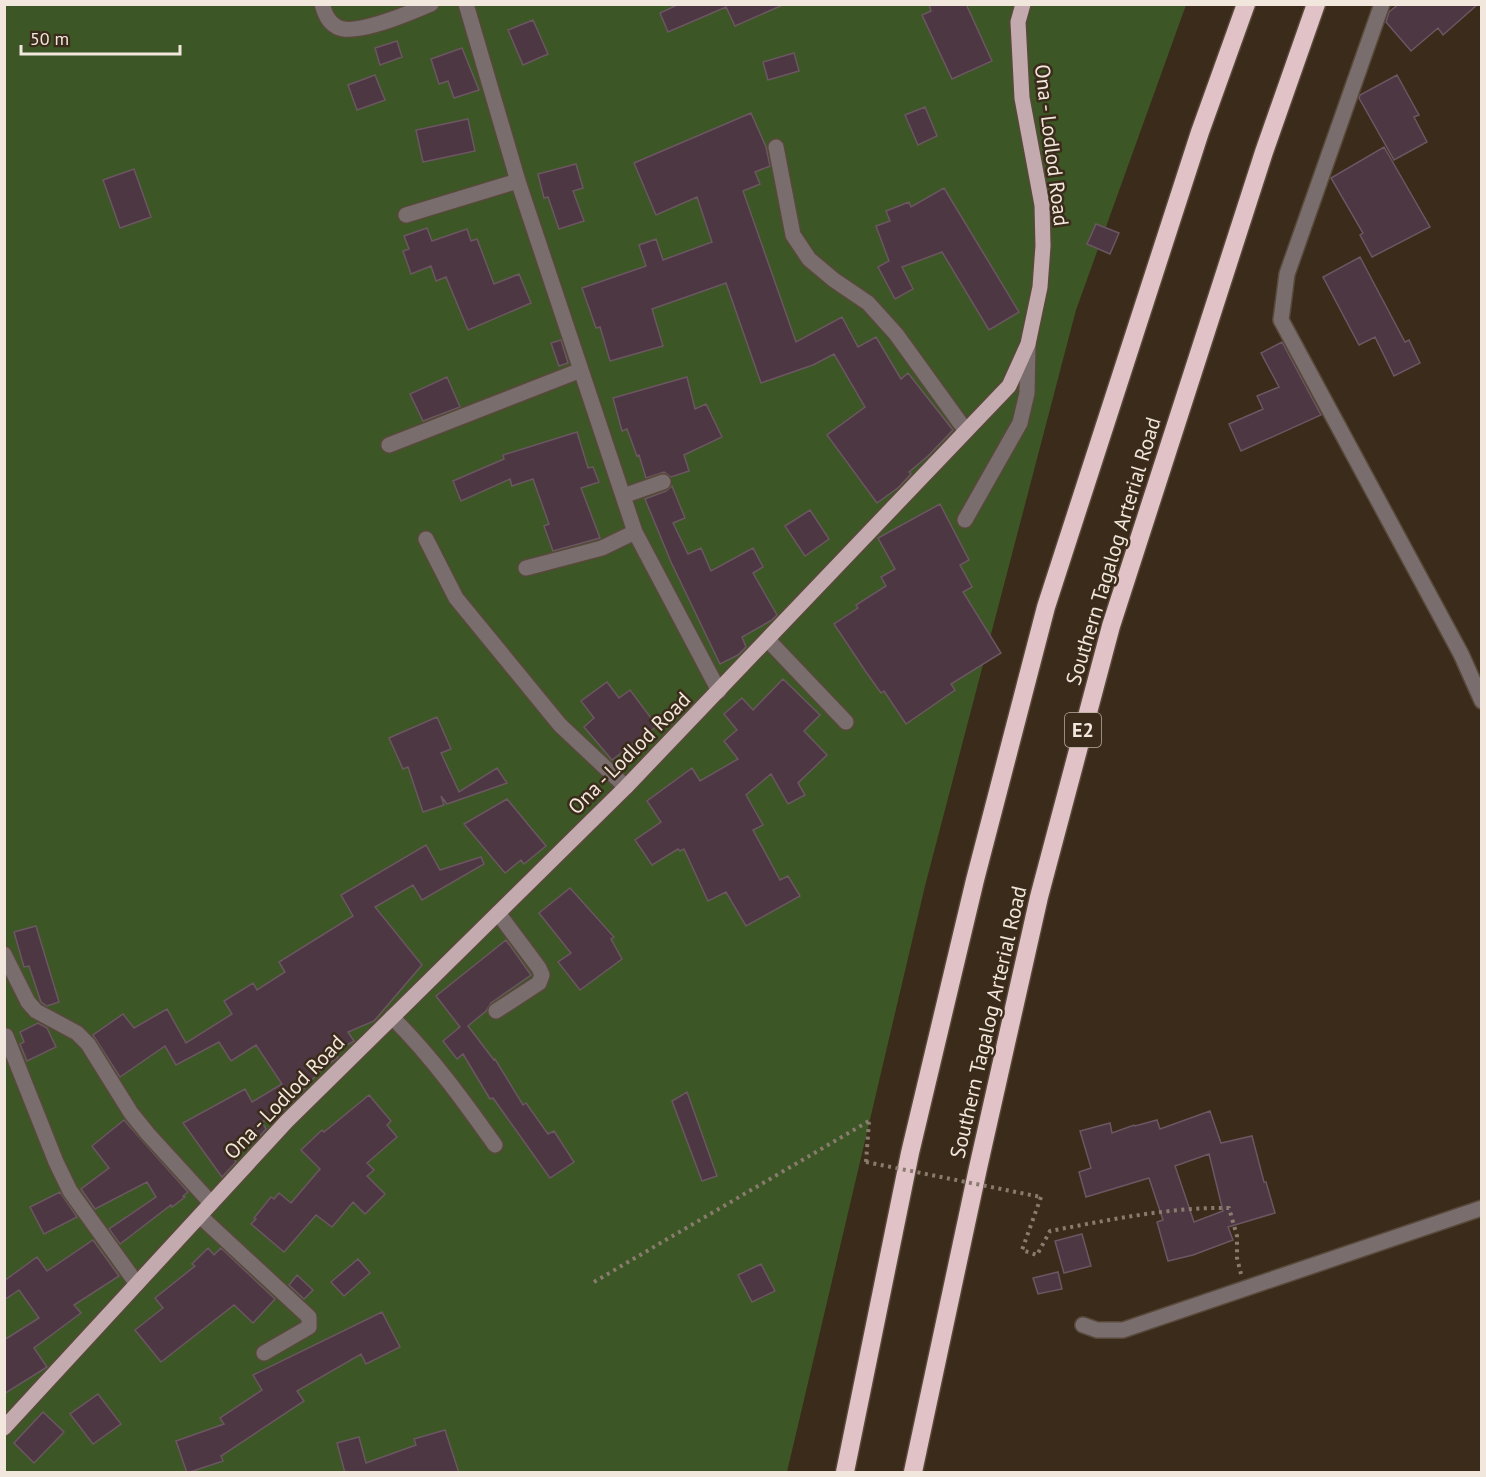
<svg xmlns="http://www.w3.org/2000/svg" width="1486" height="1477" viewBox="0 0 1486 1477" font-family="'PT Sans',sans-serif">
<style>
.green{fill:#3c5626}
.building{fill:#4c3743;stroke:#6c5662;stroke-width:1.5;fill-rule:evenodd}
.lines{fill:none;stroke-linecap:round;stroke-linejoin:round}
.minor-casing{stroke:#58493a;stroke-width:18}
.major-casing{stroke:#58493a;stroke-width:18}
.highway-casing{stroke:#58493a;stroke-width:21}
.path{stroke:#897b6e;stroke-width:4;stroke-dasharray:3 4.5;stroke-linecap:butt}
.minor{stroke:#796d6e;stroke-width:15}
.major{stroke:#c3aaae;stroke-width:15}
.highway{stroke:#e1c2c7;stroke-width:18}
.path-bridge{stroke:#897b6e;stroke-width:4;stroke-dasharray:3 4.5;stroke-linecap:butt}
.labels{text-anchor:middle;dominant-baseline:central;stroke-width:5;stroke-linejoin:round;paint-order:stroke}
.shield{fill:#3b2b1b;stroke:#bbafa3;stroke-width:1.5}
.shield-label{font-size:20px;font-weight:bold;fill:#f2e7dd}
.street-label{font-size:21px;fill:#f2e7dd;stroke:#3b2b1b}
</style>
<rect width="100%" height="100%" fill="#3b2b1b"/>
<!-- green -->
<path class="green" d="M 5,5 L 1186,5 L 1076,310 L 925,886 L 787,1472 L 5,1472 Z"/>
<!-- building -->
<path class="building" d="M 679,4 L 785,4 L 735,26 L 726,7 L 668,32 L 660,13 Z
M 929,4 L 966,4 L 992,61 L 952,79 L 922,15 L 931,11 Z
M 1399,4 L 1478,4 L 1443,35 L 1438,28 L 1411,51 L 1386,22 L 1389,12 Z
M 533,20 L 548,54 L 523,65 L 508,30 Z
M 397,41 L 402,57 L 380,65 L 375,48 Z
M 462,48 L 479,90 L 454,98 L 448,81 L 439,84 L 431,59 Z
M 794,53 L 799,71 L 768,80 L 763,62 Z
M 375,75 L 385,100 L 357,110 L 348,85 Z
M 1397,75 L 1419,115 L 1414,117 L 1427,142 L 1394,160 L 1359,98 L 1360,95 Z
M 925,107 L 937,136 L 918,145 L 905,115 Z
M 751,113 L 766,147 L 770,166 L 755,172 L 760,184 L 743,191 L 796,342 L 842,317 L 858,347 L 876,337 L 901,379 L 908,373 L 953,430 L 928,456 L 909,472 L 911,474 L 899,487 L 877,503 L 827,435 L 865,407 L 834,354 L 813,365 L 761,383 L 726,283 L 652,309 L 663,346 L 610,361 L 600,327 L 596,328 L 582,288 L 646,266 L 639,245 L 656,239 L 663,260 L 712,242 L 697,197 L 656,215 L 634,163 Z
M 468,119 L 475,151 L 423,162 L 416,130 Z
M 1384,147 L 1430,227 L 1372,257 L 1360,235 L 1363,233 L 1331,178 Z
M 576,164 L 583,188 L 573,191 L 584,221 L 559,229 L 548,197 L 544,198 L 538,174 Z
M 134,169 L 151,217 L 120,228 L 103,180 Z
M 944,188 L 1019,312 L 989,330 L 942,252 L 902,267 L 913,289 L 895,299 L 878,267 L 889,261 L 876,226 L 890,221 L 886,211 L 909,202 L 911,207 Z
M 1096,224 L 1119,233 L 1110,254 L 1087,244 Z
M 427,228 L 432,241 L 467,229 L 471,241 L 477,239 L 494,284 L 519,274 L 531,303 L 468,330 L 446,277 L 436,281 L 431,266 L 411,274 L 403,251 L 409,249 L 404,236 Z
M 1360,257 L 1405,342 L 1409,340 L 1420,363 L 1394,376 L 1375,337 L 1359,345 L 1323,277 Z
M 561,340 L 568,363 L 559,366 L 551,343 Z
M 1282,342 L 1321,415 L 1241,451 L 1229,424 L 1263,409 L 1257,396 L 1279,387 L 1261,353 Z
M 447,377 L 460,407 L 423,421 L 410,394 Z
M 687,377 L 695,409 L 706,404 L 722,437 L 684,455 L 689,471 L 671,477 L 664,472 L 646,478 L 639,455 L 637,456 L 627,429 L 622,431 L 613,398 Z
M 577,432 L 588,468 L 593,467 L 599,482 L 581,488 L 600,538 L 553,551 L 544,526 L 549,524 L 533,479 L 512,486 L 510,479 L 461,501 L 453,481 L 504,459 L 503,455 Z
M 672,486 L 685,518 L 673,523 L 688,554 L 701,548 L 711,571 L 753,548 L 763,567 L 753,573 L 777,615 L 772,620 L 742,637 L 746,647 L 738,655 L 720,664 L 671,562 L 645,499 L 666,491 Z
M 940,504 L 969,560 L 960,565 L 972,587 L 963,592 L 1001,653 L 951,684 L 955,690 L 906,724 L 884,691 L 881,693 L 866,672 L 834,624 L 858,608 L 856,605 L 886,586 L 881,577 L 895,569 L 878,538 Z
M 810,510 L 829,539 L 805,556 L 785,526 Z
M 783,679 L 820,715 L 804,731 L 827,755 L 798,783 L 805,795 L 788,804 L 771,774 L 746,795 L 763,825 L 753,830 L 780,880 L 788,876 L 800,896 L 746,926 L 726,892 L 708,901 L 684,849 L 680,851 L 678,849 L 652,865 L 635,840 L 661,822 L 647,801 L 692,768 L 700,781 L 738,759 L 724,741 L 737,730 L 724,714 L 742,698 L 753,710 Z
M 607,682 L 619,698 L 630,690 L 657,726 L 612,760 L 584,727 L 594,718 L 581,701 Z
M 437,717 L 451,749 L 441,753 L 459,792 L 497,768 L 507,783 L 447,804 L 441,796 L 444,805 L 423,812 L 408,767 L 403,769 L 389,738 Z
M 507,799 L 546,846 L 524,864 L 521,860 L 505,873 L 464,824 Z
M 426,845 L 440,870 L 481,857 L 484,864 L 422,900 L 413,885 L 375,907 L 422,965 L 374,1021 L 348,1032 L 354,1041 L 335,1052 L 338,1057 L 320,1071 L 287,1107 L 262,1122 L 266,1129 L 256,1140 L 231,1154 L 236,1162 L 222,1177 L 183,1123 L 245,1089 L 252,1102 L 282,1084 L 256,1045 L 231,1061 L 219,1042 L 176,1065 L 165,1046 L 120,1077 L 93,1035 L 123,1014 L 134,1028 L 167,1009 L 186,1043 L 232,1014 L 224,1001 L 253,983 L 257,990 L 285,972 L 279,962 L 353,916 L 341,895 Z
M 570,888 L 614,937 L 611,939 L 622,959 L 580,990 L 558,962 L 571,953 L 539,913 Z
M 36,926 L 59,1002 L 47,1006 L 41,1002 L 29,966 L 24,967 L 14,932 Z
M 506,940 L 531,975 L 491,1003 L 486,1011 L 468,1026 L 494,1060 L 495,1059 L 523,1105 L 526,1103 L 548,1134 L 554,1131 L 574,1162 L 550,1178 L 493,1098 L 490,1099 L 463,1054 L 457,1059 L 443,1041 L 460,1027 L 436,996 Z
M 38,1023 L 47,1028 L 56,1047 L 27,1061 L 20,1044 L 24,1042 L 20,1032 Z
M 687,1092 L 717,1176 L 702,1181 L 672,1101 Z
M 369,1095 L 391,1121 L 387,1125 L 397,1137 L 367,1163 L 374,1170 L 367,1176 L 385,1194 L 365,1214 L 353,1202 L 332,1227 L 316,1215 L 284,1252 L 251,1224 L 256,1219 L 254,1218 L 271,1197 L 274,1199 L 279,1193 L 291,1203 L 320,1169 L 301,1150 L 322,1130 L 324,1132 Z
M 1210,1111 L 1221,1143 L 1252,1136 L 1264,1182 L 1266,1182 L 1275,1213 L 1228,1227 L 1233,1240 L 1193,1255 L 1168,1261 L 1157,1222 L 1163,1220 L 1149,1178 L 1086,1197 L 1079,1172 L 1091,1168 L 1080,1131 L 1110,1123 L 1112,1133 L 1134,1125 L 1135,1126 L 1157,1120 L 1160,1129 ZM 1209,1154 L 1223,1211 L 1194,1222 L 1175,1166 Z
M 124,1120 L 188,1192 L 183,1196 L 185,1197 L 172,1207 L 171,1205 L 120,1244 L 109,1229 L 156,1197 L 147,1182 L 95,1209 L 81,1189 L 109,1168 L 92,1146 Z
M 60,1192 L 77,1217 L 44,1234 L 30,1207 Z
M 1082,1234 L 1091,1266 L 1064,1273 L 1055,1241 Z
M 93,1240 L 119,1276 L 74,1305 L 81,1313 L 34,1348 L 47,1367 L 4,1394 L 4,1340 L 39,1318 L 19,1290 L 4,1300 L 4,1281 L 37,1257 L 47,1271 Z
M 208,1248 L 214,1255 L 221,1248 L 275,1299 L 253,1323 L 234,1305 L 161,1362 L 135,1330 L 163,1308 L 155,1298 L 195,1266 L 192,1264 Z
M 358,1259 L 370,1273 L 344,1296 L 331,1282 Z
M 761,1264 L 775,1291 L 752,1302 L 738,1275 Z
M 1058,1272 L 1062,1289 L 1038,1294 L 1033,1278 Z
M 297,1275 L 313,1290 L 304,1299 L 289,1285 Z
M 382,1312 L 400,1347 L 366,1364 L 361,1354 L 297,1391 L 304,1401 L 221,1456 L 223,1461 L 187,1473 L 176,1441 L 224,1424 L 220,1418 L 262,1390 L 253,1375 Z
M 98,1394 L 121,1424 L 93,1444 L 70,1414 Z
M 43,1412 L 64,1432 L 34,1463 L 14,1443 Z
M 445,1430 L 459,1473 L 345,1473 L 337,1443 L 359,1437 L 366,1463 L 416,1445 L 414,1439 Z"/>
<g class="lines">
<!-- minor casing -->
<g class="minor-casing">
<path id="minor" d="M 322,4 C 325,14 328,22 337,27 C 356,37 411,12 431,4
M 466,4 L 518,181 L 635,532 L 719,691
M 1382,4 L 1287,274 L 1281,320 L 1461,654 L 1482,701
M 776,147 L 793,235 L 809,259 L 834,280 L 868,303 L 896,334 L 966,431
M 406,215 L 518,181
M 389,445 L 581,370
M 623,496 L 663,482
M 965,520 L 1020,423 L 1027,393 L 1028,344
M 426,539 L 456,598 L 560,725 L 626,787
M 526,568 L 602,548 L 635,532
M 768,640 L 846,722
M 4,954 L 28,1002 L 36,1011 L 77,1033 L 88,1044 L 131,1113 L 148,1134 L 211,1203
M 496,1011 L 539,983 L 542,975 L 539,968 L 498,913
M 392,1017 C 432,1057 463,1100 495,1145
M 6,1036 L 56,1162 L 70,1191 L 137,1284
M 200,1216 L 309,1317 L 309,1327 L 264,1353
M 1083,1325 L 1097,1330 L 1123,1330 L 1482,1208"/>
</g>
<!-- major casing -->
<g class="major-casing">
<path id="major" d="M 4,1428 L 287,1121 L 626,787 L 1009,386 L 1028,344 L 1040,287 L 1043,246 L 1042,205 L 1022,98 L 1018,22 L 1023,4"/>
</g>
<!-- highway casing -->
<g class="highway-casing">
<path id="highway" d="M 845,1472 L 910,1153 L 975,880 L 1046,607 L 1200,132 L 1246,4
M 913,1472 L 978,1168 L 1039,897 L 1111,626 L 1264,152 L 1316,4"/>
</g>
<!-- path -->
<path class="path" d="M 866,1162 L 869,1122
M 1041,1197 L 1022,1250 L 1037,1255 L 1050,1231 C 1109,1220 1169,1207 1229,1208 L 1237,1236 L 1237,1258 L 1241,1274
M 594,1282 L 869,1121"/>
<!-- minor -->
<use href="#minor" class="minor"/>
<!-- major -->
<use href="#major" class="major"/>
<!-- highway -->
<use href="#highway" class="highway"/>
<!-- path-bridge -->
<path class="path-bridge" d="M 866,1162 L 1041,1197"/>
</g>
<g class="labels">
<!-- shield labels -->
<rect class="shield" x="1065" y="713" width="36" height="34" rx="4.5"/>
<g class="shield-label">
<text x="1083" y="730">E2</text>
</g>
<!-- street labels -->
<g class="street-label">
<text transform="translate(1052 145) rotate(83)">Ona - Lodlod Road</text>
<text transform="translate(1113 551) rotate(-73)">Southern Tagalog Arterial Road</text>
<text transform="translate(629 753) rotate(-45)">Ona - Lodlod Road</text>
<text transform="translate(988 1022) rotate(-77)">Southern Tagalog Arterial Road</text>
<text transform="translate(284 1097) rotate(-46)">Ona - Lodlod Road</text>
</g>
</g>
<!-- border -->
<rect width="1486" height="1477" fill="none" stroke="#f2e7dd" stroke-width="12"/>
<!-- scale -->
<path d="M21 45v9h159v-9" fill="none" stroke="#f2e7dd" stroke-width="3"/>
<text x="30" y="45" font-size="18" fill="#f2e7dd" stroke="#3b2b1b" stroke-width="4.5" paint-order="stroke">50 m</text>
</svg>
